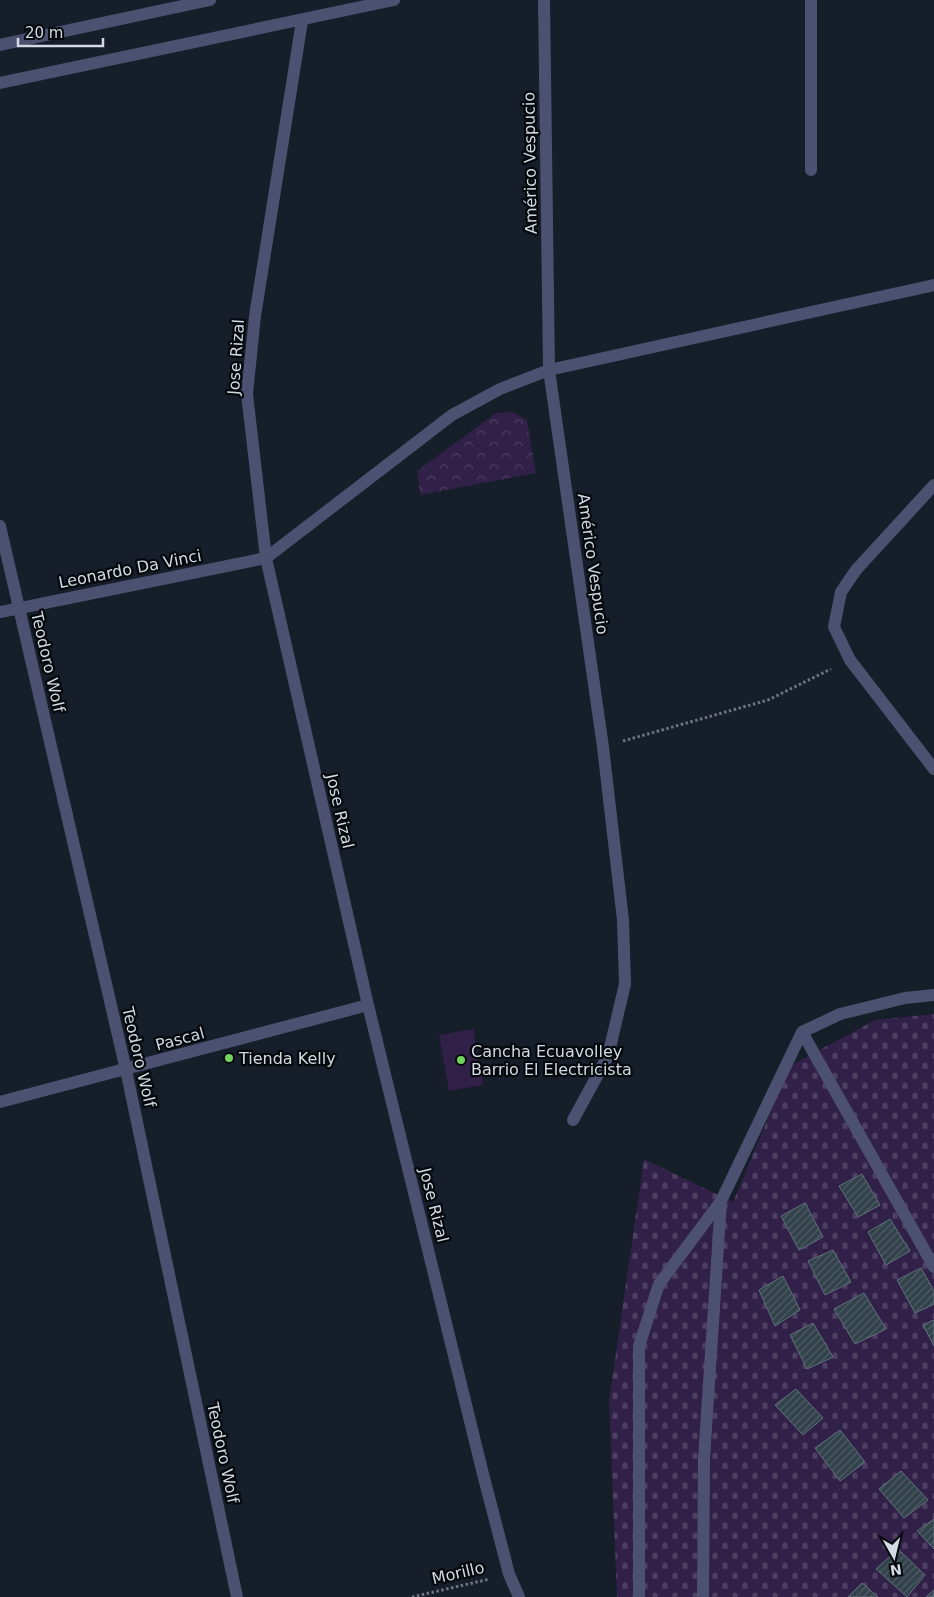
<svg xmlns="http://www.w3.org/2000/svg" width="934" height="1597" viewBox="0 0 934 1597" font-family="'DejaVu Sans',sans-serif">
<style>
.forest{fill:url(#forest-crowns)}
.cemetery{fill:url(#cemetery-stones)}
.garden{fill:#312048}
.building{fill:url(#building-hatch);stroke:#60717b}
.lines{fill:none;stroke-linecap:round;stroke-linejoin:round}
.path{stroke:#6d747e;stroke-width:3;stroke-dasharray:2.5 2.5;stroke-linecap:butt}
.minor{stroke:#4d5171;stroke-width:12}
.poi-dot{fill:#71d25e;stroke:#05080c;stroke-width:2}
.labels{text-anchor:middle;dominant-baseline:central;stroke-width:4.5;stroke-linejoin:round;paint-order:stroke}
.street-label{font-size:16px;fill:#d4dae2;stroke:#05080c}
.poi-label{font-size:16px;fill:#d4dae2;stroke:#05080c;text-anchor:start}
</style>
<defs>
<pattern id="forest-crowns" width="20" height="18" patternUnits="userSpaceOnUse" patternTransform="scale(1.25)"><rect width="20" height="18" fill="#312048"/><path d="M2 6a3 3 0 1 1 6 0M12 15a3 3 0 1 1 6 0" fill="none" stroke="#4e4062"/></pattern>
<pattern id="cemetery-stones" width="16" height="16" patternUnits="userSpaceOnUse" patternTransform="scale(1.25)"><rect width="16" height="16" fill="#312048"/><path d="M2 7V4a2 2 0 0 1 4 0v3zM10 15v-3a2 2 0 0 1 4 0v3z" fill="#4e4062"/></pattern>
<pattern id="building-hatch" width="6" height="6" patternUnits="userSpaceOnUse" patternTransform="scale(1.25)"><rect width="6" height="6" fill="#32424b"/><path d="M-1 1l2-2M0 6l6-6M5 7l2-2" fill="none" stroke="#4f5d65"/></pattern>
</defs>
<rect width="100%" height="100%" fill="#151e29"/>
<!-- forest -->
<path class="forest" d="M 512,412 L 527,420 L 536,473 L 420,495 L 417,471 L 496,413 Z"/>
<!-- cemetery -->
<path class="cemetery" d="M 934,1014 L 934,1597 L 617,1597 L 609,1401 L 644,1159 L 733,1202 L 790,1066 L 875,1020 Z"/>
<!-- garden -->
<path class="garden" d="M 473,1029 L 483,1085 L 449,1091 L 439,1035 Z"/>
<!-- building -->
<path class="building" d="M 862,1174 L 880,1205 L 858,1217 L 839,1186 Z
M 805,1203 L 823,1237 L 799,1250 L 781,1216 Z
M 890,1219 L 910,1251 L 886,1265 L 868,1232 Z
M 833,1250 L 851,1282 L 825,1295 L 808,1261 Z
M 921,1268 L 934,1291 L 934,1304 L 915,1313 L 897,1280 Z
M 783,1276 L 800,1310 L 775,1326 L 759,1290 Z
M 864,1293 L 886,1329 L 855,1344 L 834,1309 Z
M 934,1320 L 934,1346 L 923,1325 Z
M 813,1323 L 833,1357 L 807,1369 L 790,1335 Z
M 796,1389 L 823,1418 L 803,1435 L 775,1405 Z
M 840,1430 L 865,1462 L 840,1481 L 815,1448 Z
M 901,1471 L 928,1500 L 904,1518 L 879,1489 Z
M 934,1519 L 934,1549 L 917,1531 Z
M 898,1549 L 925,1575 L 907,1597 L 876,1569 Z
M 862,1583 L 878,1597 L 848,1597 Z
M 934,1590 L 934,1597 L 926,1597 Z"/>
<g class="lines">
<!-- path -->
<path class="path" d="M 623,741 L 768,700 L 831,669
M 412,1597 L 490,1579"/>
<!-- minor -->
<path class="minor" d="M 544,0 L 549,370 L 603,747 L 623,920 L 625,984 L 608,1056 L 573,1120
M 811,0 L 811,170
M 302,21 L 255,316 L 247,394 L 266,558 L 368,1005 L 483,1474 L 509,1574 L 519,1597
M 0,45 L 210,0
M 0,83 L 394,0
M 934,485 L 856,570 L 841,592 L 834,627 L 850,660 L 934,769
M 0,526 L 126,1070 L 237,1597
M 0,612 L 266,558 L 452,415 L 500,389 L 549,370 L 934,285
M 802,1032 L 934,1267
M 0,1102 L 368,1005
M 639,1597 L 639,1346 L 659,1284 L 721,1201
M 703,1597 L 704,1459 L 721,1201 L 802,1032 L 840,1014 L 905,998 L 934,995"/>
</g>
<!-- markers -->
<g class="poi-dot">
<circle cx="229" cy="1058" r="5"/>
<circle cx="461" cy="1060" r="5"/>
</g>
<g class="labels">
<!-- street labels -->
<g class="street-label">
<text transform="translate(530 163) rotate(-91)">Américo Vespucio</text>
<text transform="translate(236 357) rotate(-86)">Jose Rizal</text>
<text transform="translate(593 564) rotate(82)">Américo Vespucio</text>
<text transform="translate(130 569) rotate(-11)">Leonardo Da Vinci</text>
<text transform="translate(48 662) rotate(77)">Teodoro Wolf</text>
<text transform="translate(340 811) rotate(77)">Jose Rizal</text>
<text transform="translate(180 1039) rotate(-15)">Pascal</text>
<text transform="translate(139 1057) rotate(77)">Teodoro Wolf</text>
<text transform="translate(434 1205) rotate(76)">Jose Rizal</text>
<text transform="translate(223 1453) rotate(78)">Teodoro Wolf</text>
<text transform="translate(458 1573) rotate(-13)">Morillo</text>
</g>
<!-- poi labels -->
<g class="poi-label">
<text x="471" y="1051">Cancha Ecuavolley<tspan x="471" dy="18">Barrio El Electricista</tspan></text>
<text x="239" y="1058">Tienda Kelly</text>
</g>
</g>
<!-- north arrow -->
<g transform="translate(894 1557) rotate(172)" stroke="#05080c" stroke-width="4" paint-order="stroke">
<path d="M0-4L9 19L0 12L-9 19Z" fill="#d4dae2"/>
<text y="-8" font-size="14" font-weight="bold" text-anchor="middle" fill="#d4dae2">N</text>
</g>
<!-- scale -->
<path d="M18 38v8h85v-8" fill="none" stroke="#d4dae2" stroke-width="2.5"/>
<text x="25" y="38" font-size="15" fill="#d4dae2" stroke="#05080c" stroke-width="4" paint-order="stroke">20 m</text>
</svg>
